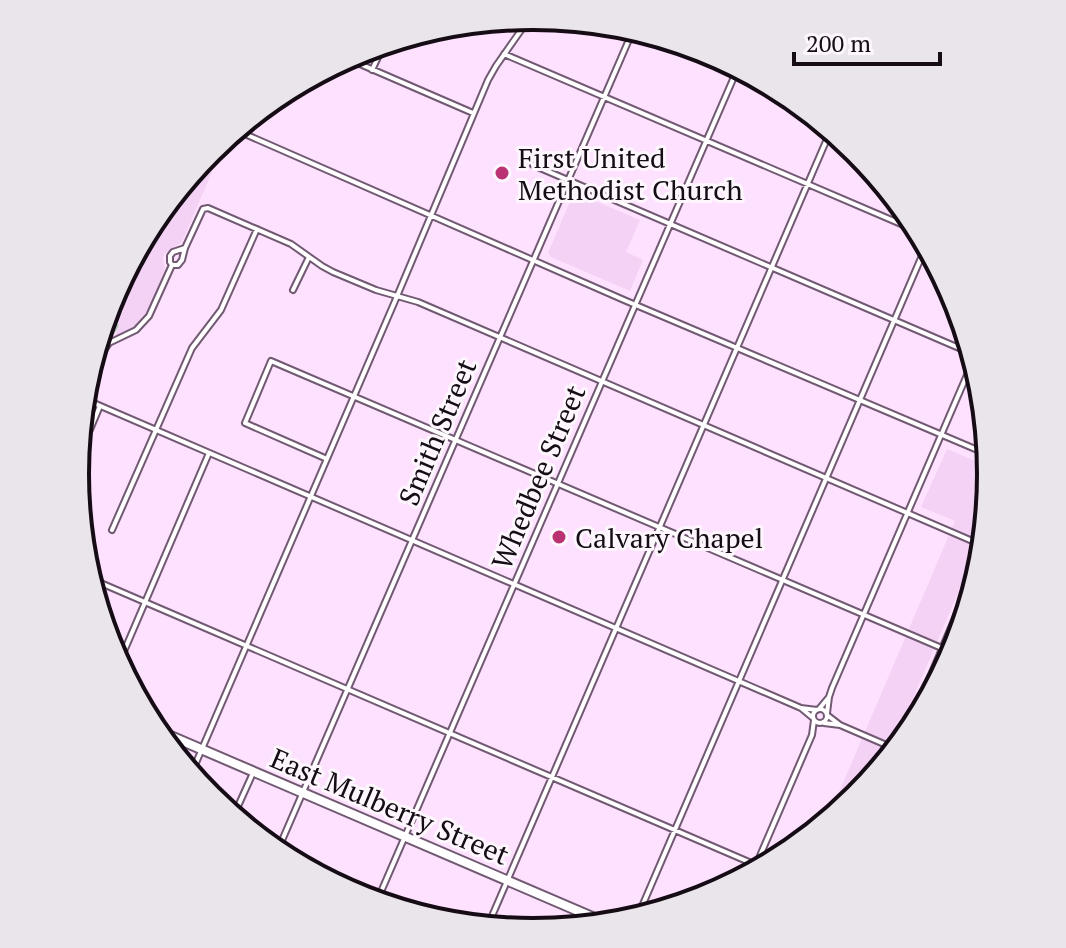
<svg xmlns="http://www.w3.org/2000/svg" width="1066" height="948" viewBox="0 0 1066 948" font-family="'PT Serif',serif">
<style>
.built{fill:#f4d2f5}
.green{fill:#b6c8b7}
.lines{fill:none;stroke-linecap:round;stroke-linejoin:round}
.street-casing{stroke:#715972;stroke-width:8}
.highway-casing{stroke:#715972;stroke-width:12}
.street{stroke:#fff;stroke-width:4}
.highway{stroke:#fff;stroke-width:8}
.poi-dot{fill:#ba3272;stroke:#fdf7fd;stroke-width:3}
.labels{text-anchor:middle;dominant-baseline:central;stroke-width:6;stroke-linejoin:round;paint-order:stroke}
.poi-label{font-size:28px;fill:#150c16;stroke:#fdf7fd;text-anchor:start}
.street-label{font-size:28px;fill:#150c16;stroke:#fdf7fd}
.rim{fill:none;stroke:#150c16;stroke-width:4}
</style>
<rect width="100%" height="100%" fill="#fee1fe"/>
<!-- built -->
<path class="built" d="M 198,166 L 212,172 L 182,242 L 164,254 L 163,261 L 165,269 L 148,311 L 133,329 L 115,337 L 119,325 L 106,320 L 108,309 L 116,290 Z
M 574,192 L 640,220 L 626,252 L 643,260 L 630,291 L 551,257 L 548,253 Z
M 947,449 L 980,463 L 986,450 L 991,474 L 976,551 L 894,742 L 857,798 L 829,816 L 955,521 L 921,507 Z"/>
<!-- green -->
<path class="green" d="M 106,320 L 119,325 C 114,338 104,345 98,358 Z"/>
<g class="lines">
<!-- street casing -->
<g class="street-casing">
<path id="street" d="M 504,54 L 908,227
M 346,58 L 473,113
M 372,70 L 380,53 L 392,44
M 238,131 L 624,300 L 987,454
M 533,165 L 966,351
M 185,248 L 182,260 L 178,265 L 172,265 L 170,262 L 170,256 L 173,252 L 185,248 L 203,209 L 208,208 L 291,244 L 322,266 L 333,272 L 376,290 L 418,302 L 977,543
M 293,290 L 309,257
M 96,370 L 105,349 L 109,343 L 136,330 L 149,316 L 172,265
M 89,401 L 801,708 L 813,718
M 78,458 L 100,406
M 327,459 L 245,423 L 271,361 L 944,649
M 112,530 L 192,348 L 221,310 L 257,229
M 96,581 L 756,865
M 119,663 L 209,453
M 801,708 L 817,710
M813 716a7 7 0 1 1 14 0a7 7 0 1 1-14 0Z
M 819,709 L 829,697
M 827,713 L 829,697 L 832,688 L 970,368
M 827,715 L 840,725
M 824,723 L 840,725 L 891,747
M 192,772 L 395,301 L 488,80 L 496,66 L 531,16
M 234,815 L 253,773
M 280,845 L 631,35
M 756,865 L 812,735 L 814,720
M 377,901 L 737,70
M 640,911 L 924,251
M 489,923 L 830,132"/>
</g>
<!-- highway casing -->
<g class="highway-casing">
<path id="highway" d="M 923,699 L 966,597
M 166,734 L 597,919"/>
</g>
<!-- street -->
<use href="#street" class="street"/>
<!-- highway -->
<use href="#highway" class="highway"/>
</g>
<!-- markers -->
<g class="poi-dot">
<circle cx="502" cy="173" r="8"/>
<circle cx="559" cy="537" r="8"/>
</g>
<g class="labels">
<!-- poi labels -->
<g class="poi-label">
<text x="518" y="157">First United<tspan x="518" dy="32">Methodist Church</tspan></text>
<text x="575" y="537">Calvary Chapel</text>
</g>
<!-- street labels -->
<g class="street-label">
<text transform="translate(437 432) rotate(-67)">Smith Street</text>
<text transform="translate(538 477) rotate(-67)">Whedbee Street</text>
<text transform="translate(390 806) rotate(23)">East Mulberry Street</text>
</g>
</g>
<!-- crop -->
<path d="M0 0H1066V948H0ZM89 474a444 444 0 1 1 888 0a444 444 0 1 1-888 0Z" fill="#eae4eb" fill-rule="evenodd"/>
<path class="rim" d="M89 474a444 444 0 1 1 888 0a444 444 0 1 1-888 0Z"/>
<!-- scale -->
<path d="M794 52v12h146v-12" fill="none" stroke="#150c16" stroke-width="4"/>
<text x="806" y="52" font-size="24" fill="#150c16" stroke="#fdf7fd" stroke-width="6" paint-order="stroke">200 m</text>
</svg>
